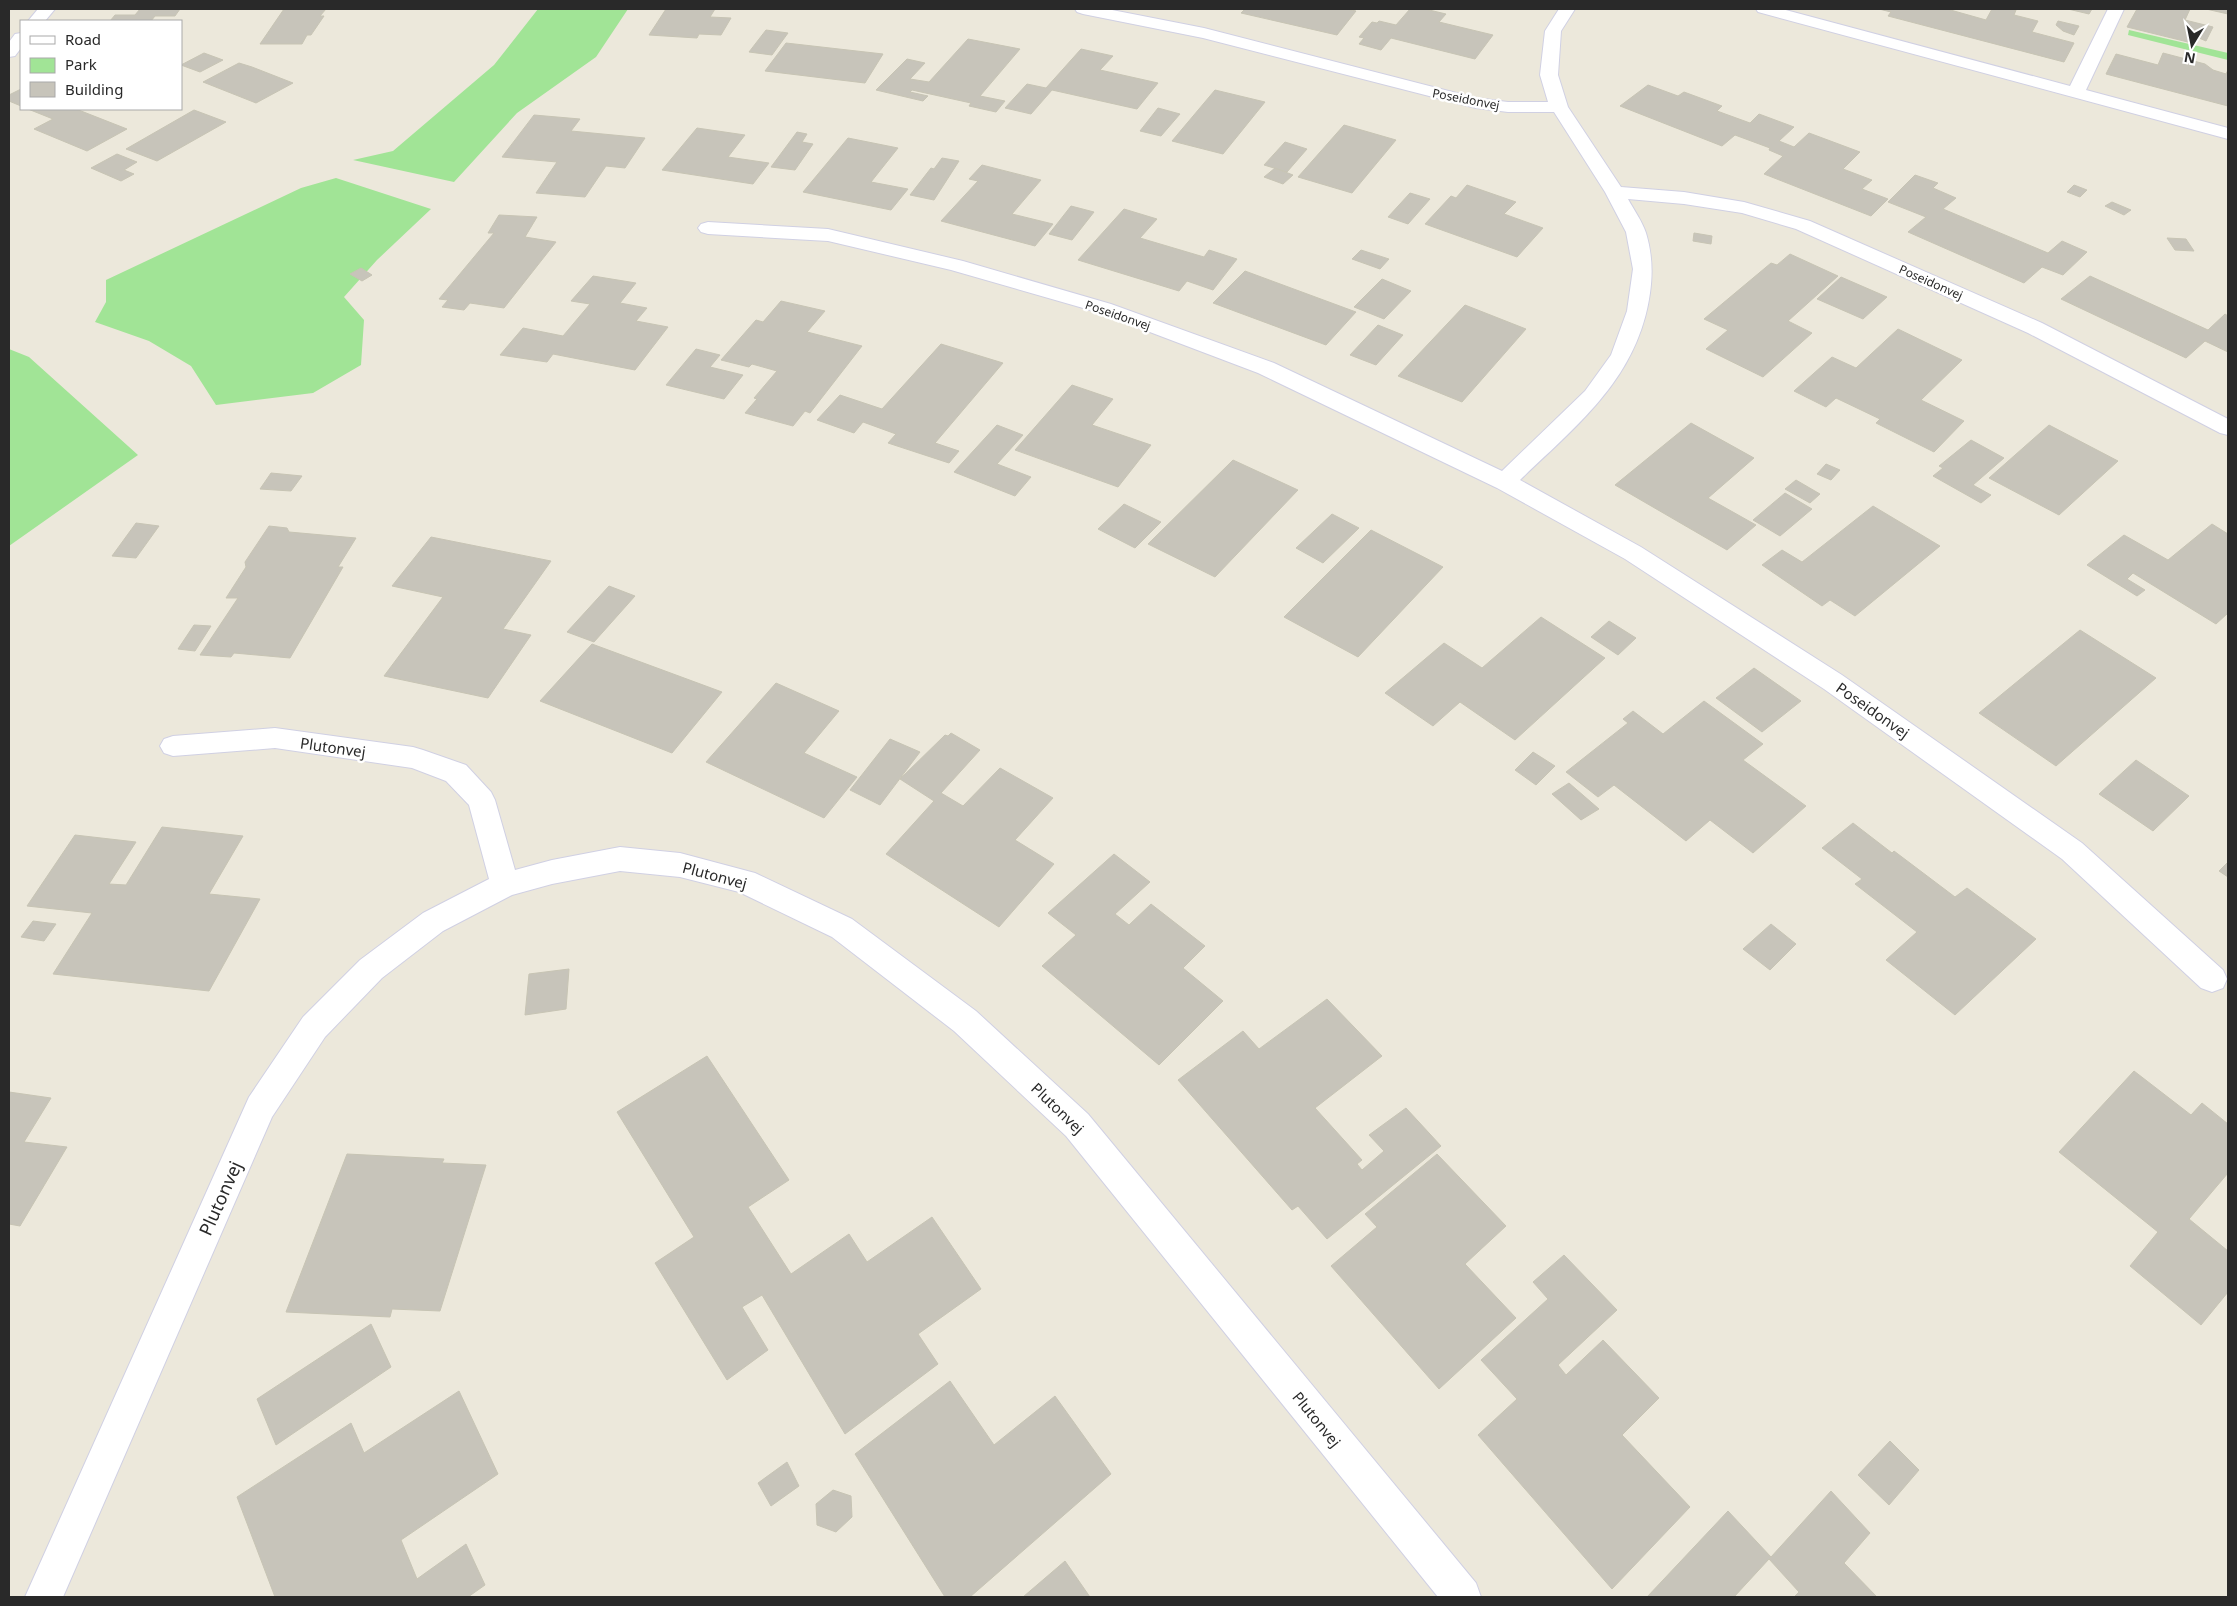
<svg xmlns="http://www.w3.org/2000/svg" width="2237" height="1606" viewBox="0 0 2237 1606" font-family="'Noto Sans',sans-serif">
<style>
.green{fill:#a1e496}
.building{fill:#c7c4ba;stroke:#c7c4b4}
.lines{fill:none;stroke-linecap:round;stroke-linejoin:round}
.minor-casing{stroke:#d0d0e3;stroke-width:2}
.minor{fill:#fff;fill-rule:evenodd}
.labels{text-anchor:middle;dominant-baseline:central;stroke-width:5;stroke-linejoin:round;paint-order:stroke}
.far-street-label{font-size:12px;fill:#292929;stroke:#fff}
.street-label{font-size:15px;fill:#292929;stroke:#fff}
.near-street-label{font-size:18px;fill:#292929;stroke:#fff}
</style>
<rect width="100%" height="100%" fill="#ece8db"/>
<!-- green -->
<path class="green" d="M 538,9 L 628,9 L 596,57 L 517,113 L 454,182 L 353,160 L 393,151 L 494,65 Z
M 2129,30 L 2228,53 L 2228,60 L 2128,35 Z
M 336,178 L 431,209 L 377,260 L 344,297 L 364,320 L 361,365 L 313,393 L 216,405 L 191,366 L 149,341 L 95,322 L 106,302 L 106,280 L 301,188 Z
M 9,349 L 29,357 L 138,455 L 9,546 Z"/>
<!-- building -->
<path class="building" d="M 140,9 L 180,9 L 175,16 L 155,16 L 151,21 L 110,21 L 115,15 L 135,15 Z
M 284,9 L 326,9 L 320,16 L 324,16 L 311,35 L 307,35 L 302,44 L 260,44 Z
M 666,9 L 715,9 L 710,17 L 731,18 L 721,35 L 699,34 L 697,38 L 649,35 Z
M 1245,9 L 1347,9 L 1356,11 L 1337,35 L 1241,13 Z
M 1410,9 L 1425,9 L 1446,14 L 1439,22 L 1493,35 L 1475,59 L 1391,38 L 1381,50 L 1359,44 L 1364,38 L 1359,37 L 1372,22 L 1377,23 L 1379,21 L 1396,25 Z
M 1879,9 L 1947,9 L 1986,20 L 1992,9 L 2010,9 L 2016,10 L 2014,15 L 2038,21 L 2032,32 L 2074,43 L 2064,62 L 1888,16 L 1891,12 Z
M 2068,9 L 2092,9 L 2089,14 Z
M 2137,9 L 2190,9 L 2185,20 L 2213,27 L 2206,41 L 2199,38 L 2196,44 L 2127,27 Z
M 2206,9 L 2228,9 L 2228,14 Z
M 2058,21 L 2079,26 L 2074,35 L 2063,31 L 2056,25 Z
M 766,30 L 788,33 L 772,55 L 749,52 Z
M 968,39 L 1020,49 L 980,96 L 1005,101 L 996,112 L 969,106 L 971,103 L 912,90 L 910,92 L 928,96 L 923,101 L 876,90 L 907,59 L 925,63 L 910,79 L 929,82 Z
M 786,43 L 883,54 L 865,83 L 765,71 Z
M 1081,49 L 1113,56 L 1100,70 L 1158,83 L 1137,109 L 1052,90 L 1031,114 L 1005,108 L 1027,84 L 1046,88 Z
M 204,53 L 223,60 L 200,72 L 181,65 Z
M 2163,53 L 2205,64 L 2213,70 L 2226,74 L 2228,70 L 2228,106 L 2106,74 L 2116,54 L 2158,65 Z
M 239,63 L 252,67 L 293,83 L 256,103 L 203,82 Z
M 1648,85 L 1678,96 L 1684,92 L 1722,106 L 1717,111 L 1750,123 L 1759,114 L 1794,127 L 1779,141 L 1794,147 L 1809,133 L 1860,152 L 1843,169 L 1872,180 L 1862,189 L 1888,199 L 1871,216 L 1764,174 L 1783,156 L 1769,150 L 1770,148 L 1735,135 L 1722,146 L 1620,106 Z
M 21,89 L 21,106 L 9,101 L 9,95 Z
M 1215,90 L 1265,102 L 1223,154 L 1172,141 Z
M 1158,108 L 1180,114 L 1161,136 L 1140,131 Z
M 28,109 L 76,109 L 127,129 L 87,151 L 34,129 L 53,119 Z
M 194,110 L 226,122 L 157,161 L 126,149 Z
M 534,115 L 580,119 L 571,131 L 645,138 L 625,168 L 606,166 L 585,197 L 536,193 L 557,162 L 502,157 Z
M 1344,125 L 1396,140 L 1352,193 L 1298,177 Z
M 697,128 L 745,135 L 728,157 L 769,163 L 753,184 L 662,170 Z
M 797,132 L 807,134 L 802,142 L 813,144 L 795,170 L 771,167 Z
M 848,138 L 898,148 L 871,182 L 908,189 L 891,210 L 803,192 Z
M 1285,142 L 1307,149 L 1287,172 L 1264,165 Z
M 117,154 L 137,162 L 124,170 L 134,174 L 121,181 L 91,168 Z
M 942,158 L 959,161 L 934,200 L 910,195 L 931,168 L 934,169 Z
M 982,165 L 1041,180 L 1012,214 L 1053,224 L 1035,246 L 941,221 L 978,181 L 969,179 Z
M 1275,168 L 1293,175 L 1283,184 L 1264,177 Z
M 1915,175 L 1938,183 L 1933,188 L 1956,198 L 1943,209 L 2048,253 L 2062,241 L 2087,252 L 2063,275 L 2042,267 L 2024,283 L 1908,232 L 1926,217 L 1888,202 Z
M 1467,185 L 1516,202 L 1504,214 L 1543,228 L 1517,257 L 1425,224 L 1451,196 L 1456,198 Z
M 2074,185 L 2087,190 L 2080,197 L 2067,192 Z
M 1410,193 L 1430,199 L 1408,224 L 1388,217 Z
M 2112,202 L 2131,210 L 2124,215 L 2105,206 Z
M 1071,206 L 1094,212 L 1072,240 L 1049,234 Z
M 1124,209 L 1157,219 L 1140,238 L 1204,257 L 1209,250 L 1237,259 L 1213,290 L 1187,281 L 1179,291 L 1078,260 Z
M 499,215 L 537,217 L 525,237 L 556,242 L 504,308 L 470,303 L 464,310 L 442,307 L 448,300 L 439,299 L 494,233 L 488,233 Z
M 1694,233 L 1712,236 L 1711,244 L 1693,241 Z
M 2167,238 L 2186,239 L 2194,251 L 2175,250 Z
M 1361,250 L 1389,259 L 1380,269 L 1352,259 Z
M 1790,254 L 1838,276 L 1788,321 L 1812,333 L 1763,377 L 1706,349 L 1728,330 L 1704,319 L 1771,263 L 1777,265 Z
M 361,268 L 372,275 L 362,281 L 350,274 Z
M 1245,271 L 1356,312 L 1326,345 L 1213,303 Z
M 593,276 L 636,283 L 620,303 L 647,308 L 636,321 L 668,327 L 635,370 L 553,354 L 547,362 L 500,355 L 523,328 L 563,336 L 590,304 L 571,301 Z
M 2090,276 L 2208,330 L 2225,314 L 2228,316 L 2228,352 L 2205,341 L 2186,358 L 2061,299 Z
M 1841,277 L 1887,297 L 1863,319 L 1817,299 Z
M 1382,279 L 1411,291 L 1384,319 L 1354,307 Z
M 781,301 L 825,311 L 807,332 L 862,346 L 810,413 L 805,411 L 793,426 L 745,413 L 757,399 L 754,398 L 777,371 L 752,364 L 749,367 L 721,360 L 756,320 L 763,322 Z
M 1465,305 L 1526,329 L 1462,402 L 1398,376 Z
M 1378,325 L 1403,335 L 1376,365 L 1350,355 Z
M 1898,329 L 1962,360 L 1921,400 L 1964,421 L 1934,452 L 1876,423 L 1880,419 L 1836,398 L 1826,407 L 1794,391 L 1832,357 L 1856,368 Z
M 941,344 L 1003,363 L 935,443 L 959,451 L 949,463 L 888,443 L 896,434 L 863,422 L 854,433 L 817,420 L 840,395 L 882,409 Z
M 696,349 L 720,355 L 710,367 L 743,375 L 724,399 L 666,385 Z
M 1072,385 L 1113,399 L 1092,425 L 1151,445 L 1118,487 L 1015,450 Z
M 1691,423 L 1754,458 L 1708,498 L 1756,525 L 1727,550 L 1615,485 Z
M 997,425 L 1023,435 L 997,464 L 1031,477 L 1015,496 L 954,472 Z
M 2049,425 L 2118,461 L 2059,515 L 1989,478 Z
M 1971,440 L 2004,458 L 1973,485 L 1991,495 L 1981,503 L 1933,476 L 1943,468 L 1939,466 Z
M 1233,460 L 1298,490 L 1215,577 L 1148,544 Z
M 1826,464 L 1840,470 L 1831,480 L 1817,474 Z
M 271,473 L 302,476 L 291,491 L 260,489 Z
M 1796,480 L 1820,494 L 1810,503 L 1785,489 Z
M 1785,493 L 1812,509 L 1780,536 L 1753,520 Z
M 1124,504 L 1161,522 L 1135,548 L 1098,529 Z
M 1873,506 L 1940,546 L 1855,616 L 1830,600 L 1822,606 L 1762,565 L 1782,550 L 1802,562 Z
M 1332,514 L 1359,528 L 1323,563 L 1296,548 Z
M 136,523 L 159,526 L 136,558 L 112,556 Z
M 2212,524 L 2228,534 L 2228,613 L 2216,624 L 2133,573 L 2127,579 L 2145,590 L 2137,596 L 2087,565 L 2124,535 L 2168,560 Z
M 269,526 L 287,528 L 289,532 L 356,538 L 338,567 L 343,567 L 290,658 L 234,653 L 231,657 L 200,655 L 238,598 L 226,598 L 246,567 L 245,562 Z
M 1371,530 L 1443,567 L 1358,657 L 1284,617 Z
M 431,537 L 551,561 L 503,629 L 531,635 L 488,698 L 384,676 L 443,597 L 392,586 Z
M 609,586 L 635,596 L 594,642 L 567,632 Z
M 1541,617 L 1605,658 L 1515,740 L 1460,702 L 1433,726 L 1385,693 L 1444,643 L 1482,668 Z
M 1609,621 L 1636,638 L 1618,655 L 1591,637 Z
M 194,625 L 211,626 L 195,651 L 178,649 Z
M 2080,630 L 2156,678 L 2056,766 L 1979,713 Z
M 592,644 L 722,692 L 672,753 L 540,701 Z
M 1754,668 L 1801,701 L 1762,732 L 1716,698 Z
M 776,683 L 839,711 L 804,753 L 857,777 L 824,818 L 706,762 Z
M 1704,701 L 1763,744 L 1743,760 L 1806,806 L 1753,853 L 1710,820 L 1686,841 L 1614,785 L 1598,797 L 1566,772 L 1628,723 L 1623,719 L 1633,711 L 1663,734 Z
M 951,733 L 980,750 L 941,793 L 963,806 L 1000,768 L 1053,798 L 1015,840 L 1054,864 L 999,927 L 886,854 L 934,801 L 900,779 L 945,735 L 948,736 Z
M 890,739 L 920,752 L 880,805 L 850,790 Z
M 1533,752 L 1555,766 L 1536,785 L 1515,770 Z
M 2136,760 L 2189,796 L 2153,831 L 2099,794 Z
M 1569,783 L 1599,809 L 1581,820 L 1552,794 Z
M 1853,823 L 1892,853 L 1894,851 L 1955,897 L 1967,888 L 2036,939 L 1955,1015 L 1886,960 L 1917,932 L 1855,884 L 1862,879 L 1822,848 Z
M 162,827 L 243,836 L 209,894 L 260,899 L 209,991 L 53,974 L 92,913 L 27,906 L 75,835 L 136,842 L 109,884 L 126,885 Z
M 1114,854 L 1150,882 L 1115,914 L 1129,925 L 1151,904 L 1205,946 L 1183,968 L 1223,1001 L 1159,1065 L 1042,966 L 1076,935 L 1048,913 Z
M 2228,862 L 2228,877 L 2219,871 Z
M 33,921 L 56,924 L 44,941 L 21,937 Z
M 1771,924 L 1796,944 L 1770,970 L 1743,949 Z
M 569,969 L 566,1009 L 525,1015 L 529,974 Z
M 1327,999 L 1382,1056 L 1315,1108 L 1362,1160 L 1357,1164 L 1362,1170 L 1384,1151 L 1369,1135 L 1406,1108 L 1441,1146 L 1327,1239 L 1298,1206 L 1292,1210 L 1178,1080 L 1243,1031 L 1259,1049 Z
M 707,1056 L 789,1180 L 748,1207 L 791,1274 L 849,1234 L 867,1262 L 932,1217 L 981,1289 L 918,1334 L 938,1364 L 845,1434 L 762,1295 L 742,1307 L 768,1350 L 727,1380 L 655,1263 L 694,1237 L 617,1112 Z
M 2134,1071 L 2191,1115 L 2202,1103 L 2228,1124 L 2228,1173 L 2189,1219 L 2228,1251 L 2228,1292 L 2201,1325 L 2130,1266 L 2158,1232 L 2059,1152 Z
M 9,1092 L 51,1098 L 24,1142 L 67,1147 L 20,1226 L 9,1224 Z
M 347,1154 L 444,1159 L 442,1163 L 486,1165 L 440,1311 L 392,1309 L 390,1317 L 286,1312 Z
M 1437,1154 L 1506,1226 L 1465,1264 L 1516,1318 L 1439,1389 L 1331,1266 L 1377,1227 L 1365,1214 Z
M 1564,1255 L 1617,1310 L 1558,1365 L 1566,1375 L 1603,1340 L 1659,1398 L 1622,1435 L 1690,1507 L 1612,1589 L 1478,1435 L 1517,1399 L 1481,1360 L 1548,1299 L 1533,1282 Z
M 371,1324 L 391,1367 L 276,1445 L 257,1399 Z
M 950,1381 L 994,1445 L 1055,1396 L 1111,1474 L 970,1597 L 945,1597 L 855,1454 Z
M 459,1391 L 498,1474 L 401,1540 L 417,1579 L 466,1544 L 485,1585 L 468,1597 L 275,1597 L 237,1497 L 351,1423 L 364,1453 Z
M 1890,1441 L 1919,1470 L 1889,1505 L 1858,1475 Z
M 787,1462 L 799,1486 L 771,1506 L 758,1483 Z
M 833,1490 L 851,1496 L 852,1517 L 836,1532 L 817,1525 L 816,1504 Z
M 1831,1491 L 1870,1533 L 1844,1563 L 1877,1597 L 1794,1597 L 1799,1592 L 1769,1559 L 1734,1597 L 1647,1597 L 1728,1511 L 1771,1557 Z
M 1065,1561 L 1090,1597 L 1023,1597 Z"/>
<g class="lines">
<!-- minor casing -->
<g class="minor-casing">
<path id="minor" d="M 38,9 L 55,9 L 45,21 L 28,21 Z
M 1075,9 L 1107,9 L 1204,28 L 1476,98 L 1508,102 L 1548,102 L 1540,75 L 1545,31 L 1559,9 L 1575,9 L 1561,31 L 1558,75 L 1568,107 L 1621,187 L 1684,192 L 1744,202 L 1810,221 L 2042,323 L 2228,419 L 2228,435 L 2220,433 L 2028,333 L 1796,229 L 1742,213 L 1684,204 L 1628,199 C 1634,210 1642,221 1646,233 C 1652,253 1653,272 1650,293 C 1638,378 1578,424 1520,480 L 1641,547 L 1842,675 L 2082,843 L 2223,970 L 2227,979 L 2223,988 L 2212,992 L 2201,988 L 2062,859 L 1824,689 L 1625,559 L 1497,488 L 1258,373 L 1097,312 L 951,270 L 828,241 L 708,234 L 701,232 L 698,228 L 701,224 L 708,222 L 828,229 L 963,261 L 1111,304 L 1274,363 L 1502,471 L 1585,391 L 1611,355 L 1627,311 L 1633,269 L 1626,232 L 1605,192 L 1554,112 L 1508,112 L 1476,108 L 1203,38 L 1083,14 L 1077,12 Z
M 1756,9 L 1782,9 L 2070,86 L 2108,9 L 2124,9 L 2086,90 L 2228,128 L 2228,139 L 1758,12 Z
M 21,33 L 21,48 L 15,56 L 9,57 L 9,42 L 15,34 Z
M 275,728 L 413,747 L 423,750 L 466,765 L 491,792 L 495,800 L 515,870 L 552,860 L 620,847 L 680,853 L 755,873 L 852,919 L 976,1011 L 1088,1114 L 1476,1583 L 1481,1597 L 1438,1597 L 1066,1136 L 954,1031 L 832,937 L 739,892 L 680,877 L 620,871 L 552,884 L 512,895 L 443,931 L 382,978 L 325,1037 L 272,1117 L 63,1597 L 25,1597 L 249,1097 L 303,1017 L 360,960 L 423,913 L 489,879 L 469,805 L 446,781 L 412,768 L 275,748 L 173,756 L 164,753 L 160,746 L 164,739 L 173,736 Z"/>
</g>
<!-- minor -->
<use href="#minor" class="minor"/>
</g>
<g class="labels">
<!-- far-street labels -->
<g class="far-street-label">
<text transform="translate(1466 99) rotate(11)">Poseidonvej</text>
<text transform="translate(1931 282) rotate(24)">Poseidonvej</text>
<text transform="translate(1118 315) rotate(19)">Poseidonvej</text>
</g>
<!-- street labels -->
<g class="street-label">
<text transform="translate(1873 710) rotate(35)">Poseidonvej</text>
<text transform="translate(333 747) rotate(8)">Plutonvej</text>
<text transform="translate(715 875) rotate(15)">Plutonvej</text>
<text transform="translate(1058 1108) rotate(44)">Plutonvej</text>
<text transform="translate(1317 1419) rotate(51)">Plutonvej</text>
</g>
<!-- near-street labels -->
<g class="near-street-label">
<text transform="translate(220 1198) rotate(-66)">Plutonvej</text>
</g>
</g>
<!-- border -->
<rect width="2237" height="1606" fill="none" stroke="#292929" stroke-width="20"/>
<!-- legend -->
<rect x="20" y="20" width="162" height="90" fill="#ffffff" stroke="#a9a9a9"/>
<rect x="30" y="36" width="25" height="8" fill="#ffffff" stroke="#a9a9a9"/>
<text x="65" y="45" font-size="15" fill="#292929">Road</text>
<rect x="30" y="58" width="25" height="15" fill="#a1e496" stroke="#a9a9a9"/>
<text x="65" y="70" font-size="15" fill="#292929">Park</text>
<rect x="30" y="82" width="25" height="15" fill="#c7c4ba" stroke="#a9a9a9"/>
<text x="65" y="95" font-size="15" fill="#292929">Building</text>
<!-- north arrow -->
<g transform="translate(2192 45) rotate(190)" stroke="#ffffff" stroke-width="4" paint-order="stroke">
<path d="M0-4L9 19L0 12L-9 19Z" fill="#292929"/>
<text y="-8" font-size="14" font-weight="bold" text-anchor="middle" fill="#292929">N</text>
</g>
</svg>
